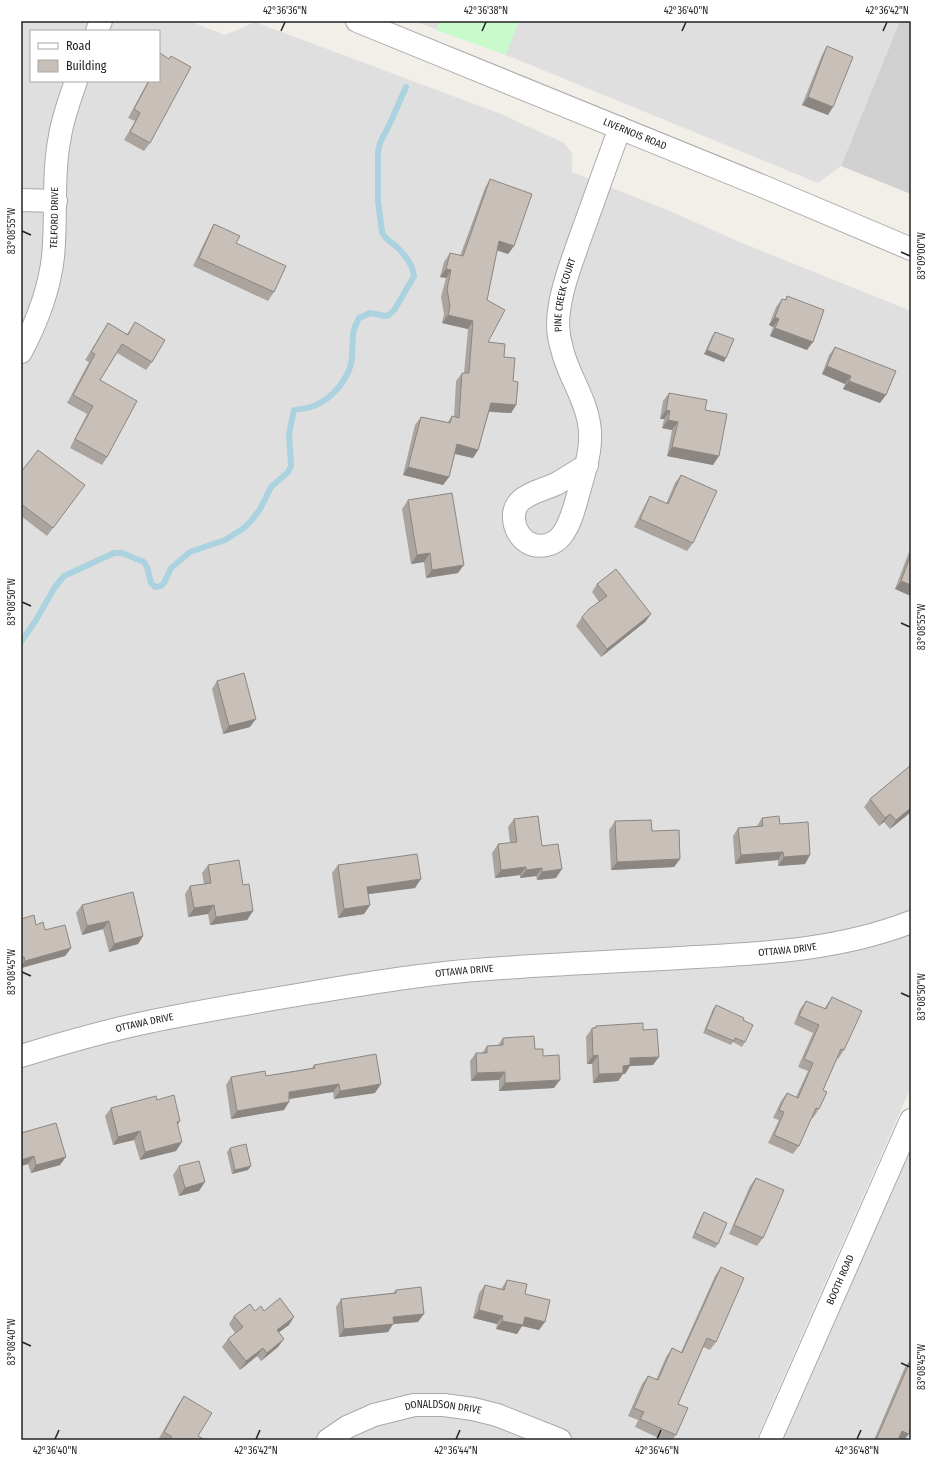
<svg xmlns="http://www.w3.org/2000/svg" width="932" height="1461" viewBox="0 0 932 1461" font-family="'Fira Sans Condensed',sans-serif">
<style>
.residential{fill:#e0dfdf;fill-rule:evenodd}
.religious{fill:#d0d0d0}
.park{fill:#c8facc}
.lines{fill:none;stroke-linecap:round;stroke-linejoin:round}
.stream{stroke:#aad3df;stroke-width:6}
.minor-casing{stroke:#a9a9a9;stroke-width:24}
.minor{stroke:#fff;stroke-width:22}
.wall{fill:#aba49e}
.shaded-wall{fill:#8b8681}
.building{fill:#c7bfb8;stroke:#8b8681}
.ticks{fill:none;stroke:#222;stroke-width:1.5}
.labels{text-anchor:middle;dominant-baseline:central;stroke-width:4;stroke-linejoin:round;paint-order:stroke}
.street-label{font-size:10px;fill:#222;stroke:#fff}
.neatline{fill:none;stroke:#222;stroke-width:1.5}
.ticks-label{font-size:10px;text-anchor:middle;fill:#222}
</style>
<rect width="100%" height="100%" fill="#f2efe9"/>
<!-- residential -->
<path class="residential" d="M 21,21 L 189,21 L 225,35 L 255,22 L 501,114 L 564,143 L 572,153 L 572,172 L 665,209 L 742,243 L 911,311 L 911,1087 L 756,1440 L 21,1440 ZM 31,31 L 159,31 L 159,81 L 31,81 Z
M 414,21 L 900,21 L 841,166 L 818,183 L 506,55 Z
M 911,1145 L 911,1440 L 781,1440 Z"/>
<!-- religious -->
<path class="religious" d="M 900,21 L 911,21 L 911,194 L 841,166 Z"/>
<!-- park -->
<path class="park" d="M 439,21 L 519,21 L 506,55 L 436,30 Z"/>
<g class="lines">
<!-- stream -->
<path class="stream" d="M 21,642 L 36,620 L 55,587 L 64,576 L 114,553 L 122,553 L 144,562 L 147,567 L 151,583 L 155,587 L 161,586 L 164,583 L 171,568 L 190,552 L 225,540 L 244,528 L 252,520 L 260,509 L 271,487 L 288,472 L 291,466 L 289,434 L 294,410 C 302,409 311,408 318,404 C 333,397 347,380 351,364 C 353,355 352,345 353,335 C 353,329 357,323 359,318 L 370,313 L 385,316 L 389,315 L 395,309 L 414,276 C 413,266 405,255 398,248 C 392,242 385,240 382,232 L 378,201 L 378,152 L 380,143 L 391,121 L 406,87"/>
<!-- minor casing -->
<g class="minor-casing">
<g id="minor">
<path id="s1" d="M 357,21 L 767,188 L 911,249"/>
<path d="M 97,31 L 101,21"/>
<path d="M 21,200 L 56,201"/>
<path id="s2" d="M 21,352 C 37,322 49,292 53,257 C 57,217 52,176 60,136 C 63,117 70,99 76,81"/>
<path id="s3" d="M 587,465 C 577,471 567,478 556,484 C 536,493 508,496 515,525 C 517,532 521,538 527,542 C 538,549 554,546 562,535 C 572,522 575,504 580,488 C 586,466 593,445 589,423 C 585,397 568,375 562,349 C 558,336 557,319 560,305 C 563,283 572,262 579,241 C 593,203 606,165 620,128"/>
<path id="s4" d="M 21,1056 C 63,1043 105,1031 148,1022 C 201,1011 255,1002 309,993 C 369,983 429,973 489,969 C 558,964 628,961 697,957 C 771,953 841,949 911,922"/>
<path id="s5" d="M 328,1440 L 347,1427 L 374,1415 L 414,1405 L 444,1405 L 473,1409 L 497,1415 L 560,1440"/>
<path id="s6" d="M 770,1440 L 911,1120"/>
</g>
</g>
<!-- minor -->
<use href="#minor" class="minor"/>
</g>
<!-- wall -->
<path class="wall" d="M 827,46 L 828,115 L 802,105 L 822,55 Z
M 171,56 L 150,143 L 144,151 L 124,140 L 135,121 L 128,118 L 148,81 L 159,81 L 169,59 Z
M 490,179 L 514,246 L 508,254 L 497,250 L 487,300 L 488,342 L 504,357 L 513,381 L 516,405 L 511,413 L 489,412 L 478,450 L 473,458 L 455,454 L 449,477 L 443,485 L 403,475 L 415,425 L 421,417 L 447,423 L 452,416 L 454,417 L 456,381 L 462,373 L 464,373 L 468,329 L 442,323 L 444,314 L 441,297 L 446,278 L 440,277 L 444,262 L 450,253 L 460,256 L 485,188 Z
M 214,224 L 236,243 L 274,292 L 268,301 L 193,266 L 209,233 Z
M 787,296 L 807,350 L 770,336 L 773,327 L 769,325 L 776,307 L 782,299 L 785,300 Z
M 135,322 L 152,362 L 146,370 L 117,353 L 100,380 L 107,457 L 102,465 L 70,448 L 87,414 L 67,403 L 89,362 L 85,360 L 103,331 L 108,323 L 127,334 Z
M 715,332 L 724,362 L 704,354 L 712,336 Z
M 835,347 L 880,403 L 843,389 L 845,384 L 822,374 L 829,355 Z
M 669,393 L 705,410 L 713,465 L 667,456 L 672,430 L 662,428 L 664,419 L 660,419 L 663,401 Z
M 21,472 L 79,493 L 47,536 L 21,516 Z
M 681,475 L 693,543 L 687,551 L 634,527 L 645,505 L 650,496 L 666,504 L 675,483 Z
M 408,500 L 458,573 L 426,578 L 424,562 L 411,564 L 402,509 Z
M 911,550 L 911,596 L 895,589 L 909,552 Z
M 597,584 L 651,614 L 645,622 L 601,657 L 576,626 L 582,617 L 599,602 L 592,592 Z
M 217,681 L 250,727 L 223,734 L 212,689 Z
M 911,765 L 911,812 L 890,829 L 884,822 L 879,826 L 864,807 L 870,799 Z
M 762,818 L 780,824 L 805,864 L 778,866 L 778,860 L 735,864 L 733,836 L 738,828 L 757,826 Z
M 514,819 L 542,846 L 556,878 L 537,880 L 536,876 L 520,878 L 520,875 L 495,878 L 492,853 L 498,844 L 510,843 L 508,827 Z
M 615,821 L 652,831 L 680,859 L 674,867 L 611,870 L 609,830 Z
M 208,865 L 243,885 L 253,911 L 247,920 L 210,925 L 208,914 L 188,917 L 185,894 L 190,886 L 204,884 L 202,873 Z
M 338,865 L 415,888 L 368,894 L 370,905 L 364,914 L 338,918 L 332,873 Z
M 82,905 L 143,936 L 138,944 L 109,952 L 103,929 L 82,935 L 76,913 Z
M 21,919 L 36,925 L 71,948 L 65,956 L 21,968 Z
M 832,997 L 844,1050 L 838,1059 L 837,1058 L 823,1090 L 819,1109 L 813,1118 L 811,1117 L 799,1146 L 793,1154 L 768,1143 L 779,1120 L 773,1118 L 781,1101 L 787,1093 L 796,1097 L 808,1071 L 798,1067 L 813,1033 L 794,1024 L 800,1009 L 806,1001 L 824,1009 Z
M 716,1005 L 743,1020 L 745,1042 L 742,1047 L 733,1042 L 731,1045 L 703,1033 L 713,1009 Z
M 596,1026 L 643,1030 L 653,1065 L 630,1066 L 625,1074 L 623,1074 L 618,1081 L 593,1083 L 592,1064 L 587,1064 L 586,1037 L 592,1028 L 594,1028 Z
M 503,1038 L 535,1049 L 543,1056 L 554,1088 L 499,1091 L 499,1080 L 471,1081 L 470,1061 L 476,1053 L 482,1053 L 487,1046 L 498,1045 Z
M 314,1065 L 375,1093 L 334,1099 L 333,1092 L 289,1099 L 284,1110 L 231,1119 L 226,1085 L 231,1077 L 266,1076 L 312,1068 Z
M 157,1100 L 180,1121 L 178,1125 L 176,1151 L 140,1160 L 134,1140 L 113,1145 L 105,1116 L 111,1108 Z
M 21,1133 L 60,1165 L 31,1173 L 28,1164 L 21,1166 Z
M 230,1148 L 248,1170 L 232,1174 L 227,1152 Z
M 179,1166 L 199,1191 L 179,1196 L 173,1175 Z
M 756,1178 L 763,1238 L 757,1246 L 729,1234 L 750,1186 Z
M 704,1212 L 718,1244 L 715,1248 L 692,1238 L 701,1217 Z
M 721,1267 L 716,1342 L 710,1350 L 703,1347 L 678,1404 L 676,1435 L 672,1440 L 663,1440 L 635,1427 L 638,1420 L 628,1416 L 642,1384 L 648,1376 L 656,1380 L 666,1357 L 672,1348 L 681,1352 L 715,1276 Z
M 507,1280 L 525,1294 L 539,1330 L 522,1326 L 517,1334 L 496,1329 L 497,1324 L 473,1318 L 479,1293 L 485,1285 L 501,1289 Z
M 396,1290 L 418,1322 L 393,1324 L 388,1332 L 339,1337 L 336,1307 L 341,1299 L 393,1293 Z
M 255,1311 L 264,1311 L 289,1325 L 279,1332 L 278,1347 L 261,1361 L 257,1356 L 240,1370 L 222,1347 L 228,1339 L 235,1333 L 229,1324 L 234,1316 Z
M 911,1359 L 904,1440 L 874,1440 L 905,1367 Z
M 184,1396 L 198,1436 L 205,1440 L 158,1440 L 178,1405 Z"/>
<!-- shaded-wall -->
<path class="shaded-wall" d="M 808,97 L 833,107 L 828,115 L 802,105 Z
M 499,241 L 514,246 L 508,254 L 493,249 Z
M 446,269 L 451,270 L 446,278 L 440,277 Z
M 448,315 L 473,321 L 468,329 L 442,323 Z
M 775,317 L 779,319 L 773,327 L 769,325 Z
M 775,328 L 813,342 L 807,350 L 770,336 Z
M 707,350 L 726,358 L 724,362 L 704,354 Z
M 827,366 L 851,376 L 845,384 L 822,374 Z
M 849,381 L 886,395 L 880,403 L 843,389 Z
M 491,403 L 516,405 L 511,413 L 485,411 Z
M 666,410 L 670,411 L 664,419 L 660,419 Z
M 668,420 L 678,422 L 672,430 L 662,428 Z
M 457,444 L 478,450 L 473,458 L 451,453 Z
M 672,447 L 719,456 L 713,465 L 667,456 Z
M 408,467 L 449,477 L 443,485 L 403,475 Z
M 430,553 L 424,562 L 411,564 L 417,555 Z
M 464,565 L 458,573 L 426,578 L 432,570 Z
M 901,581 L 911,585 L 911,596 L 895,589 Z
M 651,614 L 645,622 L 601,657 L 607,649 Z
M 256,719 L 250,727 L 223,734 L 229,726 Z
M 911,808 L 911,812 L 890,829 L 896,820 Z
M 890,814 L 884,822 L 879,826 L 885,818 Z
M 783,852 L 778,860 L 735,864 L 741,855 Z
M 810,855 L 805,864 L 778,866 L 784,857 Z
M 680,859 L 674,867 L 611,870 L 617,862 Z
M 526,867 L 520,875 L 495,878 L 501,870 Z
M 542,868 L 536,876 L 520,878 L 526,870 Z
M 562,869 L 556,878 L 537,880 L 542,872 Z
M 421,879 L 415,888 L 362,895 L 367,887 Z
M 214,905 L 208,914 L 188,917 L 194,908 Z
M 370,905 L 364,914 L 338,918 L 344,909 Z
M 253,911 L 247,920 L 210,925 L 216,917 Z
M 109,921 L 103,929 L 82,935 L 87,926 Z
M 143,936 L 138,944 L 109,952 L 114,944 Z
M 71,948 L 65,956 L 21,968 L 21,966 L 25,961 Z
M 598,1055 L 592,1064 L 587,1064 L 593,1056 Z
M 659,1057 L 653,1065 L 630,1066 L 625,1074 L 623,1074 L 618,1081 L 593,1083 L 599,1074 L 623,1066 L 630,1058 Z
M 505,1072 L 499,1080 L 471,1081 L 477,1073 Z
M 560,1080 L 554,1088 L 499,1091 L 505,1083 Z
M 339,1084 L 333,1092 L 283,1100 L 289,1092 Z
M 381,1084 L 375,1093 L 334,1099 L 340,1091 Z
M 289,1102 L 284,1110 L 231,1119 L 237,1111 Z
M 140,1131 L 134,1140 L 113,1145 L 118,1137 Z
M 182,1142 L 176,1151 L 140,1160 L 145,1152 Z
M 34,1156 L 28,1164 L 21,1166 L 21,1160 Z
M 66,1157 L 60,1165 L 31,1173 L 36,1165 Z
M 251,1166 L 248,1170 L 232,1174 L 235,1170 Z
M 205,1182 L 199,1191 L 179,1196 L 185,1188 Z
M 479,1310 L 503,1316 L 497,1324 L 473,1318 Z
M 424,1314 L 418,1322 L 393,1324 L 388,1332 L 339,1337 L 344,1329 L 393,1317 Z
M 294,1317 L 289,1325 L 271,1338 L 277,1330 Z
M 525,1317 L 545,1322 L 539,1330 L 522,1326 L 517,1334 L 496,1329 L 502,1321 Z
M 284,1339 L 278,1347 L 261,1361 L 267,1353 Z
M 263,1348 L 257,1356 L 240,1370 L 246,1361 Z
M 902,1431 L 909,1434 L 904,1440 L 898,1440 Z"/>
<!-- building -->
<path class="building" d="M 827,46 L 853,57 L 833,107 L 808,97 Z
M 160,53 L 169,59 L 171,56 L 191,67 L 150,143 L 130,132 L 140,113 L 134,109 L 149,81 L 159,81 L 159,55 Z
M 490,179 L 532,194 L 514,246 L 499,241 L 487,300 L 505,310 L 488,342 L 505,344 L 504,357 L 515,358 L 513,381 L 518,382 L 516,405 L 491,403 L 478,450 L 457,444 L 449,477 L 408,467 L 421,417 L 450,423 L 452,416 L 459,418 L 462,373 L 469,373 L 473,321 L 448,315 L 450,306 L 447,289 L 451,270 L 446,269 L 450,253 L 463,256 Z
M 214,224 L 240,236 L 236,243 L 286,266 L 274,292 L 199,258 Z
M 787,296 L 824,310 L 813,342 L 775,328 L 779,319 L 775,317 L 782,299 L 786,300 Z
M 135,322 L 165,340 L 152,362 L 122,344 L 100,380 L 137,401 L 107,457 L 75,439 L 93,406 L 73,395 L 95,354 L 91,352 L 108,323 L 128,335 Z
M 715,332 L 734,339 L 726,358 L 707,350 Z
M 835,347 L 896,371 L 886,395 L 849,381 L 851,376 L 827,366 Z
M 669,393 L 707,400 L 705,410 L 727,414 L 719,456 L 672,447 L 678,422 L 668,420 L 670,411 L 666,410 Z
M 38,450 L 85,485 L 53,528 L 21,504 L 21,472 Z
M 681,475 L 717,491 L 693,543 L 640,519 L 650,496 L 668,504 Z
M 452,493 L 464,565 L 432,570 L 430,553 L 417,555 L 408,500 Z
M 911,554 L 911,585 L 901,581 Z
M 616,569 L 651,614 L 607,649 L 582,617 L 589,609 L 607,596 L 597,584 Z
M 244,673 L 256,719 L 229,726 L 217,681 Z
M 911,765 L 911,808 L 896,820 L 890,814 L 885,818 L 870,799 Z
M 538,816 L 542,846 L 558,844 L 562,869 L 542,872 L 542,868 L 526,870 L 526,867 L 501,870 L 498,844 L 517,842 L 514,819 Z
M 779,816 L 780,824 L 808,822 L 810,855 L 784,857 L 783,852 L 741,855 L 738,828 L 763,826 L 762,818 Z
M 651,820 L 652,831 L 679,830 L 680,859 L 617,862 L 615,821 Z
M 417,854 L 421,879 L 367,887 L 370,905 L 344,909 L 338,865 Z
M 239,860 L 243,885 L 249,884 L 253,911 L 216,917 L 214,905 L 194,908 L 190,886 L 211,883 L 208,865 Z
M 133,892 L 143,936 L 114,944 L 109,921 L 87,926 L 82,905 Z
M 34,915 L 36,925 L 43,922 L 45,930 L 65,925 L 71,948 L 25,961 L 24,957 L 21,958 L 21,919 Z
M 832,997 L 862,1011 L 844,1050 L 841,1049 L 823,1090 L 827,1092 L 819,1109 L 816,1108 L 799,1146 L 774,1135 L 784,1112 L 779,1110 L 787,1093 L 798,1098 L 813,1063 L 804,1059 L 819,1025 L 799,1016 L 806,1001 L 826,1009 Z
M 716,1005 L 744,1018 L 743,1020 L 753,1025 L 745,1042 L 735,1038 L 734,1041 L 706,1029 Z
M 643,1023 L 643,1030 L 657,1029 L 659,1057 L 630,1058 L 630,1065 L 623,1066 L 623,1073 L 599,1074 L 598,1055 L 593,1056 L 592,1028 L 596,1028 L 596,1026 Z
M 534,1036 L 535,1049 L 543,1049 L 543,1056 L 559,1055 L 560,1080 L 505,1083 L 505,1072 L 477,1073 L 476,1053 L 487,1053 L 487,1046 L 503,1045 L 503,1038 Z
M 376,1054 L 381,1084 L 340,1091 L 339,1084 L 289,1092 L 289,1102 L 237,1111 L 231,1077 L 265,1071 L 266,1076 L 315,1068 L 314,1065 Z
M 174,1095 L 180,1121 L 177,1122 L 182,1142 L 145,1152 L 140,1131 L 118,1137 L 111,1108 L 156,1096 L 157,1100 Z
M 56,1123 L 66,1157 L 36,1165 L 34,1156 L 21,1160 L 21,1133 Z
M 246,1144 L 251,1166 L 235,1170 L 230,1148 Z
M 199,1161 L 205,1182 L 185,1188 L 179,1166 Z
M 756,1178 L 784,1190 L 763,1238 L 734,1225 Z
M 704,1212 L 727,1223 L 718,1244 L 695,1233 Z
M 721,1267 L 744,1278 L 716,1342 L 707,1338 L 678,1404 L 688,1408 L 676,1435 L 640,1419 L 644,1412 L 634,1408 L 648,1376 L 658,1380 L 672,1348 L 682,1353 Z
M 507,1280 L 527,1284 L 525,1294 L 550,1300 L 545,1322 L 525,1317 L 523,1325 L 502,1321 L 503,1316 L 479,1310 L 485,1285 L 504,1290 Z
M 421,1287 L 424,1314 L 393,1317 L 394,1324 L 344,1329 L 341,1299 L 396,1293 L 396,1290 Z
M 280,1298 L 294,1317 L 277,1330 L 284,1339 L 267,1353 L 263,1348 L 246,1361 L 228,1339 L 243,1327 L 234,1316 L 250,1304 L 255,1311 L 261,1306 L 264,1311 Z
M 911,1359 L 911,1428 L 909,1434 L 902,1431 L 898,1440 L 876,1440 Z
M 184,1396 L 212,1413 L 198,1436 L 205,1440 L 170,1440 L 172,1437 L 164,1432 Z"/>
<!-- ticks -->
<path class="ticks" d="M 281,31 L 285,22M 482,31 L 486,22M 682,31 L 686,22M 883,31 L 887,22M 22,231 L 31,235M 901,252 L 910,256M 22,602 L 31,606M 901,623 L 910,627M 22,972 L 31,976M 901,993 L 910,997M 22,1342 L 31,1346M 901,1363 L 910,1367M 55,1439 L 59,1430M 256,1439 L 260,1430M 456,1439 L 460,1430M 657,1439 L 661,1430M 857,1439 L 861,1430"/>
<g class="labels">
<!-- street labels -->
<g class="street-label">
<text stroke="none"><textPath href="#s1" startOffset="300">LIVERNOIS ROAD</textPath></text>
<text stroke="none"><textPath href="#s2" startOffset="140">TELFORD DRIVE</textPath></text>
<text stroke="none"><textPath href="#s3" startOffset="413">PINE CREEK COURT</textPath></text>
<text stroke="none"><textPath href="#s4" startOffset="776">OTTAWA DRIVE</textPath></text>
<text stroke="none"><textPath href="#s4" startOffset="452">OTTAWA DRIVE</textPath></text>
<text stroke="none"><textPath href="#s4" startOffset="128">OTTAWA DRIVE</textPath></text>
<text stroke="none"><textPath href="#s6" startOffset="175">BOOTH ROAD</textPath></text>
<text stroke="none"><textPath href="#s5" startOffset="123">DONALDSON DRIVE</textPath></text>
</g>
</g>
<!-- border -->
<rect width="932" height="1461" fill="none" stroke="#ffffff" stroke-width="44"/>
<!-- legend -->
<rect x="30" y="30" width="130" height="52" fill="#ffffff" stroke="#a7a7a7"/>
<rect x="38" y="43" width="20" height="6" fill="#ffffff" stroke="#a7a7a7"/>
<text x="66" y="50" font-size="12" fill="#222222">Road</text>
<rect x="38" y="60" width="20" height="12" fill="#c7bfb8" stroke="#a7a7a7"/>
<text x="66" y="70" font-size="12" fill="#222222">Building</text>
<rect x="22" y="22" width="888" height="1417" class="neatline"/>
<g class="ticks-label">
<text x="285" y="14">42°36'36"N</text>
<text x="486" y="14">42°36'38"N</text>
<text x="686" y="14">42°36'40"N</text>
<text x="887" y="14">42°36'42"N</text>
<text transform="translate(11 231) rotate(-90)" y="4">83°08'55"W</text>
<text transform="translate(921 256) rotate(-90)" y="4">83°09'00"W</text>
<text transform="translate(11 602) rotate(-90)" y="4">83°08'50"W</text>
<text transform="translate(921 627) rotate(-90)" y="4">83°08'55"W</text>
<text transform="translate(11 972) rotate(-90)" y="4">83°08'45"W</text>
<text transform="translate(921 997) rotate(-90)" y="4">83°08'50"W</text>
<text transform="translate(11 1342) rotate(-90)" y="4">83°08'40"W</text>
<text transform="translate(921 1367) rotate(-90)" y="4">83°08'45"W</text>
<text x="55" y="1454">42°36'40"N</text>
<text x="256" y="1454">42°36'42"N</text>
<text x="456" y="1454">42°36'44"N</text>
<text x="657" y="1454">42°36'46"N</text>
<text x="857" y="1454">42°36'48"N</text>
</g>
</svg>
